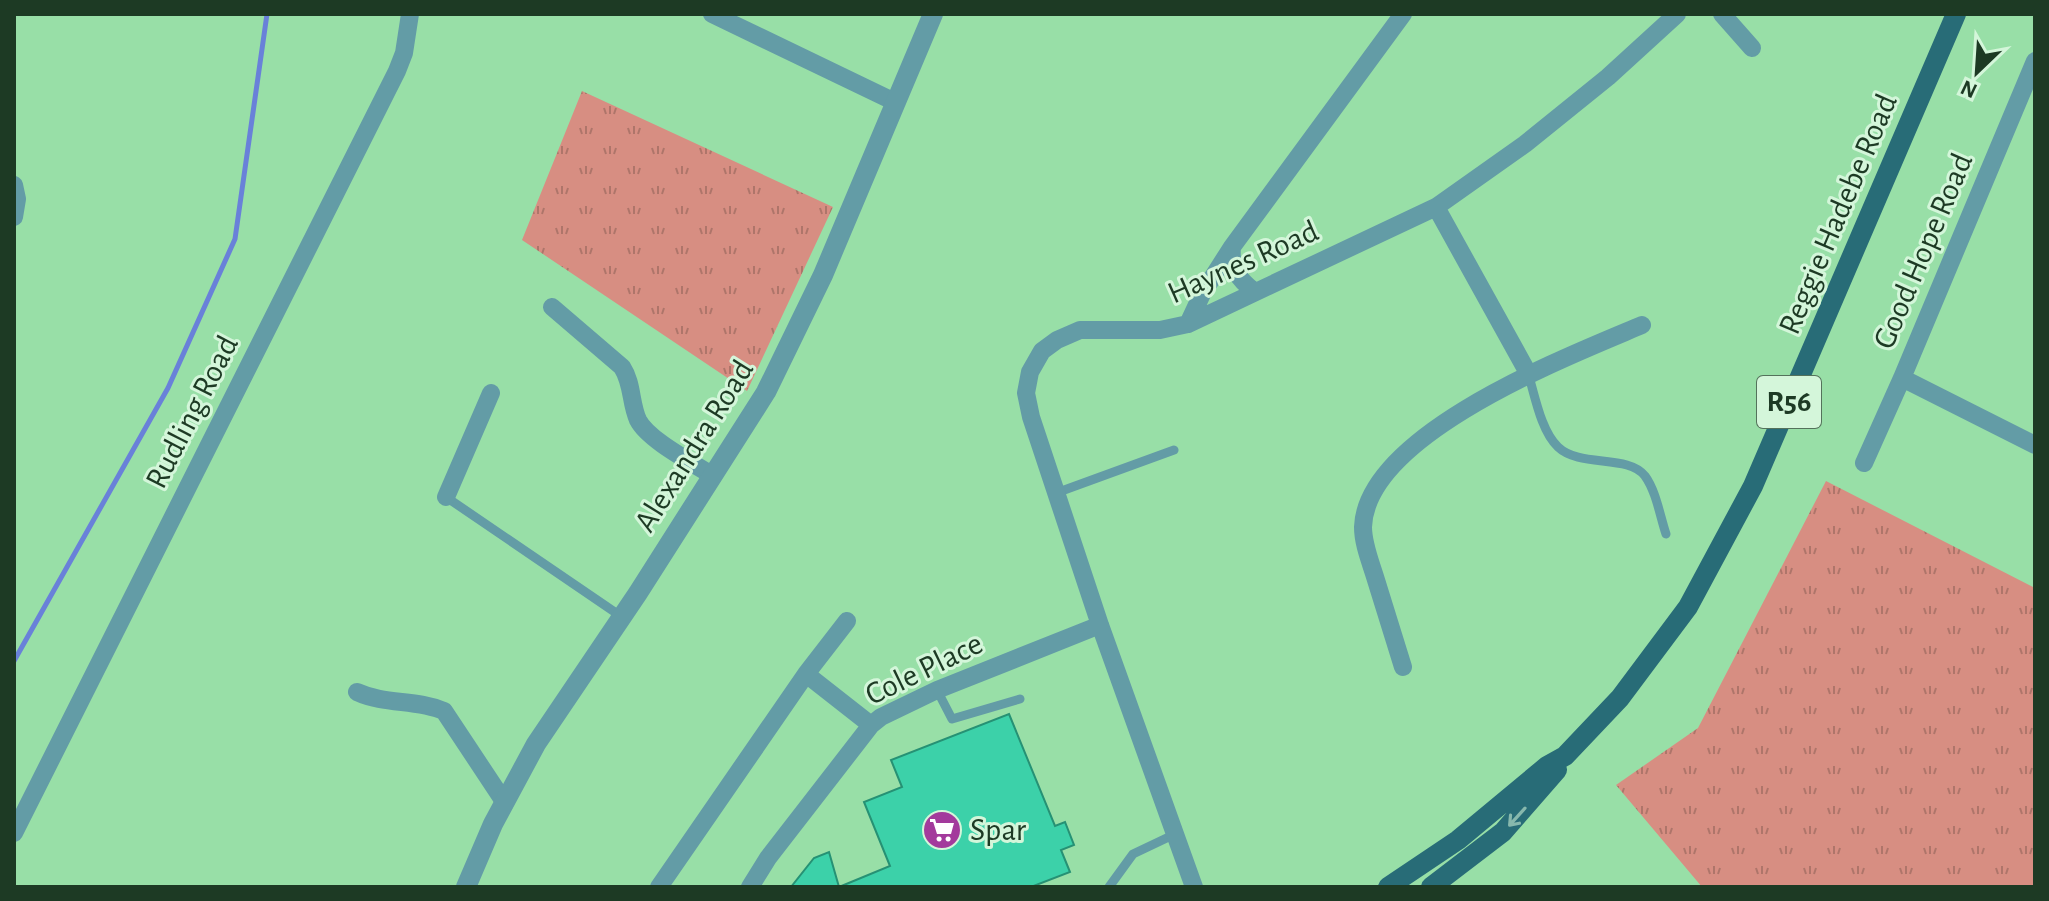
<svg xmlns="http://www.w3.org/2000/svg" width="2049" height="901" viewBox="0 0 2049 901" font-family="'Alegreya Sans',sans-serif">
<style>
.grass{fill:url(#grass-tufts)}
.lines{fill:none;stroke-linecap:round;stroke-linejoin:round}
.stream{stroke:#6981d9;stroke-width:5}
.building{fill:#3cd1a9;stroke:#269174;stroke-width:2}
.service{stroke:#639ca6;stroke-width:9}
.minor{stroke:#639ca6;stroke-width:18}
.tertiary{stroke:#639ca6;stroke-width:20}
.primary{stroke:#286c77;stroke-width:20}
.oneway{stroke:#87b8ad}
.labels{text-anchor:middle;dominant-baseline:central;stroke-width:6;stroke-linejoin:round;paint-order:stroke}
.shield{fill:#d4f6da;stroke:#54725b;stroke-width:2}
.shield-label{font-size:30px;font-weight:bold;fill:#1d3a24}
.street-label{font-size:32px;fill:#1d3a24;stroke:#d4f6da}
.poi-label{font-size:32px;fill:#1d3a24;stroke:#d4f6da;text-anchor:start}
</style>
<defs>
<pattern id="grass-tufts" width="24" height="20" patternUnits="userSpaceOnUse" patternTransform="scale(2)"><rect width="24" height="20" fill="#d78e82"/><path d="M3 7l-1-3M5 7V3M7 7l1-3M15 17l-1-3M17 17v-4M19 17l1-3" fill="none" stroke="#ae756a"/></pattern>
</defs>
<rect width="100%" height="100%" fill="#98dfa7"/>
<!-- grass -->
<path class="grass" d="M 582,91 L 833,207 L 747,391 L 522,240 Z
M 1826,481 L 2035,588 L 2035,887 L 1702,887 L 1616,785 L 1698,728 Z"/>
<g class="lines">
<!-- stream -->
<path class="stream" d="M 14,661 L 168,388 L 235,239 L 267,14"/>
</g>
<!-- building -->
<path class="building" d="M 1009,714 L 1055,826 L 1065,822 L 1074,845 L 1061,850 L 1070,872 L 1031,887 L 839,887 L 890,866 L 864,802 L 902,787 L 891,760 Z
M 829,852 L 839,887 L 791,887 L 814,858 Z"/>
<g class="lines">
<!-- service -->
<path class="service" d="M 1528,373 C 1535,396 1541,431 1558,447 C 1580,468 1628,454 1645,476 C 1656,491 1660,516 1666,534
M 1056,493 L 1174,450
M 446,497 L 622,617
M 937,690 L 952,719 L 1020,699
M 1109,887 L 1133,854 L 1173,835"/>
<!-- minor -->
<path class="minor" d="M 712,14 L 895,102
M 1722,14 L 1752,48
M 14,185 L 17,199 L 14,217
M 1436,207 L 1528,373
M 1232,247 C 1230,268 1238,279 1255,292
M 552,307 L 622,367 C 633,384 630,402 638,420 C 648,440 693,463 713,476
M 1188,324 L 1202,294 L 1232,247 L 1403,14
M 1902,378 L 2035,445
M 1864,463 L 1902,378 L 2035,61
M 446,497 L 491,393
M 1403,667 C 1394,638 1385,609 1376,580 C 1371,563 1363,545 1363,527 C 1366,434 1569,356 1642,325
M 806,674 L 871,725
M 357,692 C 385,705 416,699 444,711 L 505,803
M 14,833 L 397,71 L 404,53 L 410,14
M 659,887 L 806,674 L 847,621
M 750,887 L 768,858 L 871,725 L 881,717 L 937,690 L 1100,625
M 1194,887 L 1100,625 L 1031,417 L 1026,393 L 1030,372 L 1042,351 L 1057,340 L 1080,330 L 1160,330 L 1188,324 L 1436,207 L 1525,144 L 1608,77 L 1677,14"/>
<!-- tertiary -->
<path class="tertiary" d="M 466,887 L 493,824 L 536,744 L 638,593 L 766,392 L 823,275 L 933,14"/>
<!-- primary -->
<path class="primary" d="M 1388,887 L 1458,840 L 1547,766 L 1565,756 L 1620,698 L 1688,607 L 1753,486 L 1956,14
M 1431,887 L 1503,832 L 1557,770"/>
</g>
<!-- one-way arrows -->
<defs><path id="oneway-shaft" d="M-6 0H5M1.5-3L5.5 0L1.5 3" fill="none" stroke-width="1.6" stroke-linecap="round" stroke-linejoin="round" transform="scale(2)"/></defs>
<use class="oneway" href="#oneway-shaft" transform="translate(1517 817) rotate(132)"/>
<!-- icons -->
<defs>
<g id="supermarket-disc" transform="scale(2)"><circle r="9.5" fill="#a33a9c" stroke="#d4f6da"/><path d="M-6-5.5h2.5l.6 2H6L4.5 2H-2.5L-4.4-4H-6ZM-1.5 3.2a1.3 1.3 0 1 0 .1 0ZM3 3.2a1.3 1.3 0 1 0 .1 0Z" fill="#fff"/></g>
</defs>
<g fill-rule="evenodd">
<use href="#supermarket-disc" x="942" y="830"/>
</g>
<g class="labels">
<!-- shield labels -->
<rect class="shield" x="1757" y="376" width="64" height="52" rx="6"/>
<g class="shield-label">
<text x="1789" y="402">R56</text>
</g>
<!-- street labels -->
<g class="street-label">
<text transform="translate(1838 214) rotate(-67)">Reggie Hadebe Road</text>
<text transform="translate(1923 251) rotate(-67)">Good Hope Road</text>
<text transform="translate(1243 262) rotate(-24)">Haynes Road</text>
<text transform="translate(192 412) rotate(-63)">Rudling Road</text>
<text transform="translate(694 446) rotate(-58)">Alexandra Road</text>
<text transform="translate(924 669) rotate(-26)">Cole Place</text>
</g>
<!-- poi labels -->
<g class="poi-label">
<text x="970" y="830">Spar</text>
</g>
</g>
<!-- border -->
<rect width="2049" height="901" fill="none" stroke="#1d3a24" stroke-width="32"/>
<!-- north arrow -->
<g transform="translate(1977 72) rotate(205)" stroke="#d4f6da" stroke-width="6" paint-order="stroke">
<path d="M0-6L14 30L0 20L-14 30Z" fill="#1d3a24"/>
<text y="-12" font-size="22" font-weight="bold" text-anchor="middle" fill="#1d3a24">N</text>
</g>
</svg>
